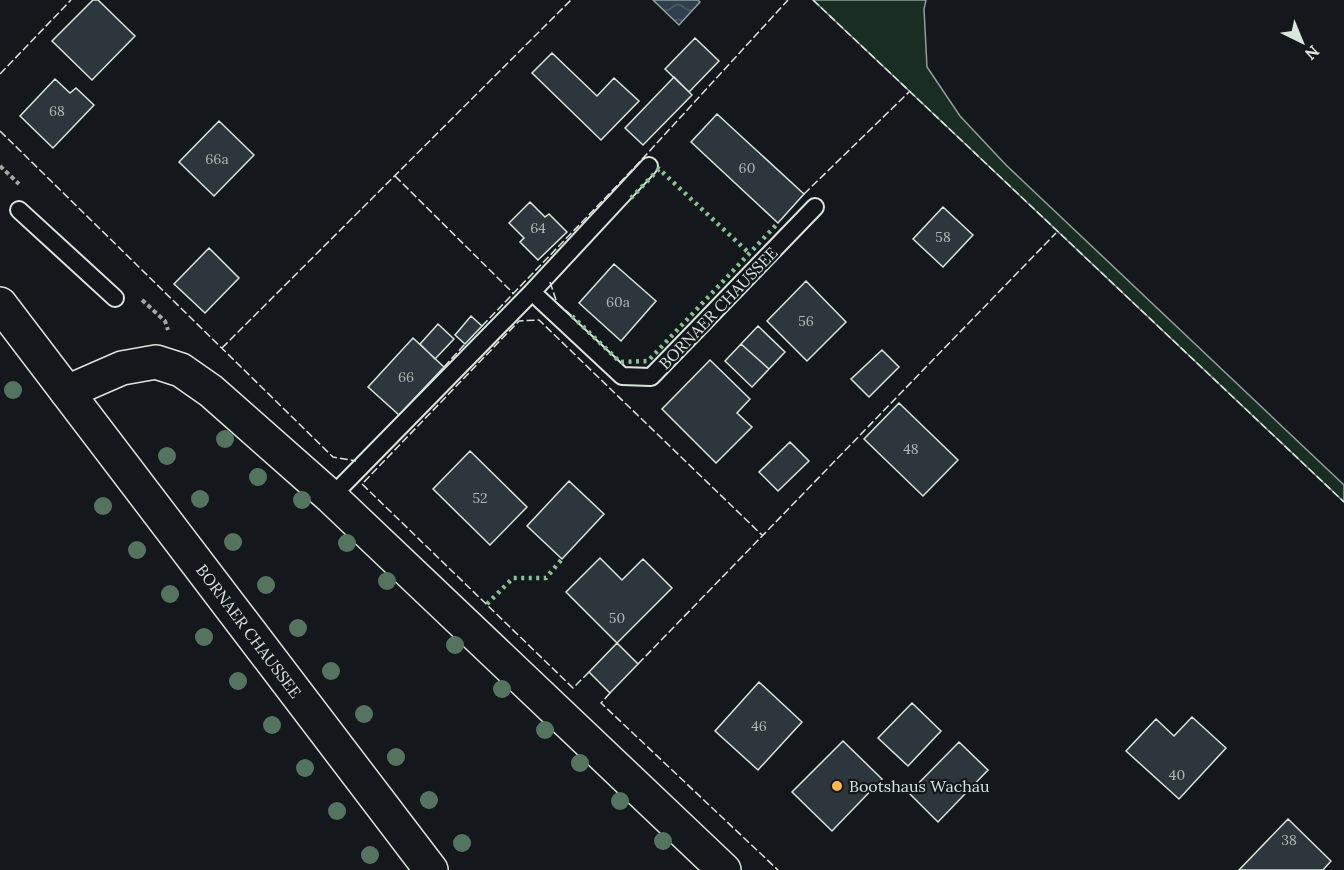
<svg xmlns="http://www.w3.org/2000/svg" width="1344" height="870" viewBox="0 0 1344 870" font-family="Lora,serif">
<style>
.grass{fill:#1a2d24;stroke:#939e99;stroke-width:1.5}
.water{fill:url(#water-waves);stroke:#939e99;stroke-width:1.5}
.building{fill:#2c363c;stroke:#d8e6dc;stroke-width:1.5}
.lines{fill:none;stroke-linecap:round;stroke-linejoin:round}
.service-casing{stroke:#d8e6dc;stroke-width:20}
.minor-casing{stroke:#d8e6dc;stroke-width:36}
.tertiary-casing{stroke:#d8e6dc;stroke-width:36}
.path{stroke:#9da8a2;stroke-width:4;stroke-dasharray:4.5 3;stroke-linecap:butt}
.service{stroke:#14181c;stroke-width:16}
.minor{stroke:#14181c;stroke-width:33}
.tertiary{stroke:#14181c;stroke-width:33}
.hedge{stroke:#8ac095;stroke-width:4.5;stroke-dasharray:3 4.5;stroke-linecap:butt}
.fence{stroke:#d8e6dc;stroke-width:1.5;stroke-dasharray:8 3;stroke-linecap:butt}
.tree{fill:#55745f}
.poi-dot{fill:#ffb74d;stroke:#14181c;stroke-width:2}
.labels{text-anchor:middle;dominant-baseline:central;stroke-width:4.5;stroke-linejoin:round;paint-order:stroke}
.number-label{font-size:14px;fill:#adbab4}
.street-label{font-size:16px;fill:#d8e6dc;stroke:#14181c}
.poi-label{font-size:16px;fill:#d8e6dc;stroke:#14181c;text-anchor:start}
</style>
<defs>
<pattern id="water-waves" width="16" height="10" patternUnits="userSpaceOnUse" patternTransform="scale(1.5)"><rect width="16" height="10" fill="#2f3f4d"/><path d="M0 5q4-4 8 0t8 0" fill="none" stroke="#4c5b66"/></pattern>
</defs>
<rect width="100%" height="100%" fill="#14181c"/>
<!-- grass -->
<path class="grass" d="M 813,0 L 926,0 L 924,9 L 927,67 L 960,116 L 1006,165 L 1344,485 L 1344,502 Z"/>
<!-- water -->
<path class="water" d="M 653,0 L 698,0 L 700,2 L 679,25 Z"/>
<!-- building -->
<path class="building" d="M 93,0 L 98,0 L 135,36 L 92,80 L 52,41 Z
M 695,38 L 719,61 L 689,92 L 665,69 Z
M 552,53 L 597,96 L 614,78 L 639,101 L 601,140 L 532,73 Z
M 674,77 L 692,95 L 643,145 L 625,128 Z
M 55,79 L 70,93 L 76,88 L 94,105 L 53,148 L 20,116 Z
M 717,114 L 804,194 L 778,223 L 691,142 Z
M 219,121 L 254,155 L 214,196 L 179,162 Z
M 530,202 L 545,217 L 549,214 L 567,232 L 538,260 L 520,242 L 524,238 L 509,223 Z
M 943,207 L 973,235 L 943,267 L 913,239 Z
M 209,248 L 239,278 L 205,313 L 174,284 Z
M 614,264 L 656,301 L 621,341 L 579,303 Z
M 806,281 L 846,322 L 807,361 L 767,321 Z
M 471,316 L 482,326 L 465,344 L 455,335 Z
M 438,324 L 454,339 L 435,359 L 420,344 Z
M 758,326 L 785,352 L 769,369 L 741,344 Z
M 413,338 L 444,367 L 399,415 L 368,387 Z
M 741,344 L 769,369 L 752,387 L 725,361 Z
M 882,350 L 899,367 L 869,397 L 851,379 Z
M 710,360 L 750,399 L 737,413 L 752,427 L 716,463 L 662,409 Z
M 899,403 L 958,460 L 923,496 L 864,439 Z
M 790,442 L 809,461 L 778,491 L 759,472 Z
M 470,451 L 527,507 L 490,545 L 433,489 Z
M 569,481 L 604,514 L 562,559 L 527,526 Z
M 600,558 L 622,580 L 643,559 L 672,588 L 617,643 L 566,592 Z
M 617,643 L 638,664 L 610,693 L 589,672 Z
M 759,682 L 802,722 L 758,770 L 715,731 Z
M 912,703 L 941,731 L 908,766 L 878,738 Z
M 1192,717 L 1226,748 L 1179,799 L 1126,751 L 1156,719 L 1174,736 Z
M 843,741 L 882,779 L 832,831 L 792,792 Z
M 959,742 L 988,770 L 938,822 L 909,793 Z
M 1288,819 L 1331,861 L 1323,870 L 1239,870 Z"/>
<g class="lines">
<!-- service casing -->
<g class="service-casing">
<path id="service" d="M 19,210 L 115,298
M 532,292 L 622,376 L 651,377 L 815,207
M 331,497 L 532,292 L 649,166"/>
</g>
<!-- minor casing -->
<g class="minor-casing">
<path id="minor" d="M 67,392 L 122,368 L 156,362 L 181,370 L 211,391 L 331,497 L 724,870"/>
</g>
<!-- tertiary casing -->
<g class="tertiary-casing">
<path id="tertiary" d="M 0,304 L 431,870"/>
</g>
<!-- path -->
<path class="path" d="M 0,166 L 19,184
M 142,300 L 165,321 L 168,330"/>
<!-- service -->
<use href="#service" class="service"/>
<!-- minor -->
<use href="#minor" class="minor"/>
<!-- tertiary -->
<use href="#tertiary" class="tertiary"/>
<!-- hedge -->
<path class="hedge" d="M 631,198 L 659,169 L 749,253
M 572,316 L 620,362 L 648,361 L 778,223
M 487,604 L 513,578 L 546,578 L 562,559"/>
<!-- fence -->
<path class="fence" d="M 813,0 L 1344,502
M 0,74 L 71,0
M 0,131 L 333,457 L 356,461
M 395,176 L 513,293
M 804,194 L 909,92
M 550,282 L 557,303 L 572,316
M 482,326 L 634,168 L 788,0
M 222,348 L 571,0
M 444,367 L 465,344
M 638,664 L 1056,233
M 589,672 L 573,688 L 362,484 L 519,321 L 539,320 L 763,536
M 610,693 L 601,703 L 778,870"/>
</g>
<!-- trees -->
<g class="tree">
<circle cx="13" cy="390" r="9"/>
<circle cx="225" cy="439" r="9"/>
<circle cx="167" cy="456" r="9"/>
<circle cx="258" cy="477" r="9"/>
<circle cx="200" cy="499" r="9"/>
<circle cx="302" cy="500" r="9"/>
<circle cx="103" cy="506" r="9"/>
<circle cx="233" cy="542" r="9"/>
<circle cx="347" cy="543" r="9"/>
<circle cx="137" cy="550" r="9"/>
<circle cx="387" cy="581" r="9"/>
<circle cx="266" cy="585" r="9"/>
<circle cx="170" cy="594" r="9"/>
<circle cx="298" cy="628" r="9"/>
<circle cx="204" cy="637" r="9"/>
<circle cx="455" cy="645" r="9"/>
<circle cx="331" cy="671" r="9"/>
<circle cx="238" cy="681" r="9"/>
<circle cx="502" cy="689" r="9"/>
<circle cx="364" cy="714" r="9"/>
<circle cx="272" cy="725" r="9"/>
<circle cx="545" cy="730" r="9"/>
<circle cx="396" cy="757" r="9"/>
<circle cx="580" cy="763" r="9"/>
<circle cx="305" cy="768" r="9"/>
<circle cx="429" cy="800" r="9"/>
<circle cx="620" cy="801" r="9"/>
<circle cx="337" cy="811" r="9"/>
<circle cx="663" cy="841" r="9"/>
<circle cx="462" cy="843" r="9"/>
<circle cx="370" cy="855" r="9"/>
</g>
<!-- markers -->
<circle class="poi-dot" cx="837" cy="786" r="6"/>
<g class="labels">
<!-- number labels -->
<g class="number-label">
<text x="57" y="111">68</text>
<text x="217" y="159">66a</text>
<text x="747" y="168">60</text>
<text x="538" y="228">64</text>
<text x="943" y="237">58</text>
<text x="618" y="302">60a</text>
<text x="806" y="321">56</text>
<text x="406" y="377">66</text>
<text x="911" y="449">48</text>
<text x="480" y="498">52</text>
<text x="617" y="618">50</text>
<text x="759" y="726">46</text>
<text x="1177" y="775">40</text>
<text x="1289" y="840">38</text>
</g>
<!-- street labels -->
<g class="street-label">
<text transform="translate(718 308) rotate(-46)">BORNAER CHAUSSEE</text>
<text transform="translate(249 631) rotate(53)">BORNAER CHAUSSEE</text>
</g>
<!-- poi labels -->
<g class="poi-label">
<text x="849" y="786">Bootshaus Wachau</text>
</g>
</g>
<!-- north arrow -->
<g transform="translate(1302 42) rotate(137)" stroke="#14181c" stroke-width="4.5" paint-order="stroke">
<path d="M0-4.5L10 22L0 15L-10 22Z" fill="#d8e6dc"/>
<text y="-9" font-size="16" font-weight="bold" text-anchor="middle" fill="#d8e6dc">N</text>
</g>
</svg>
